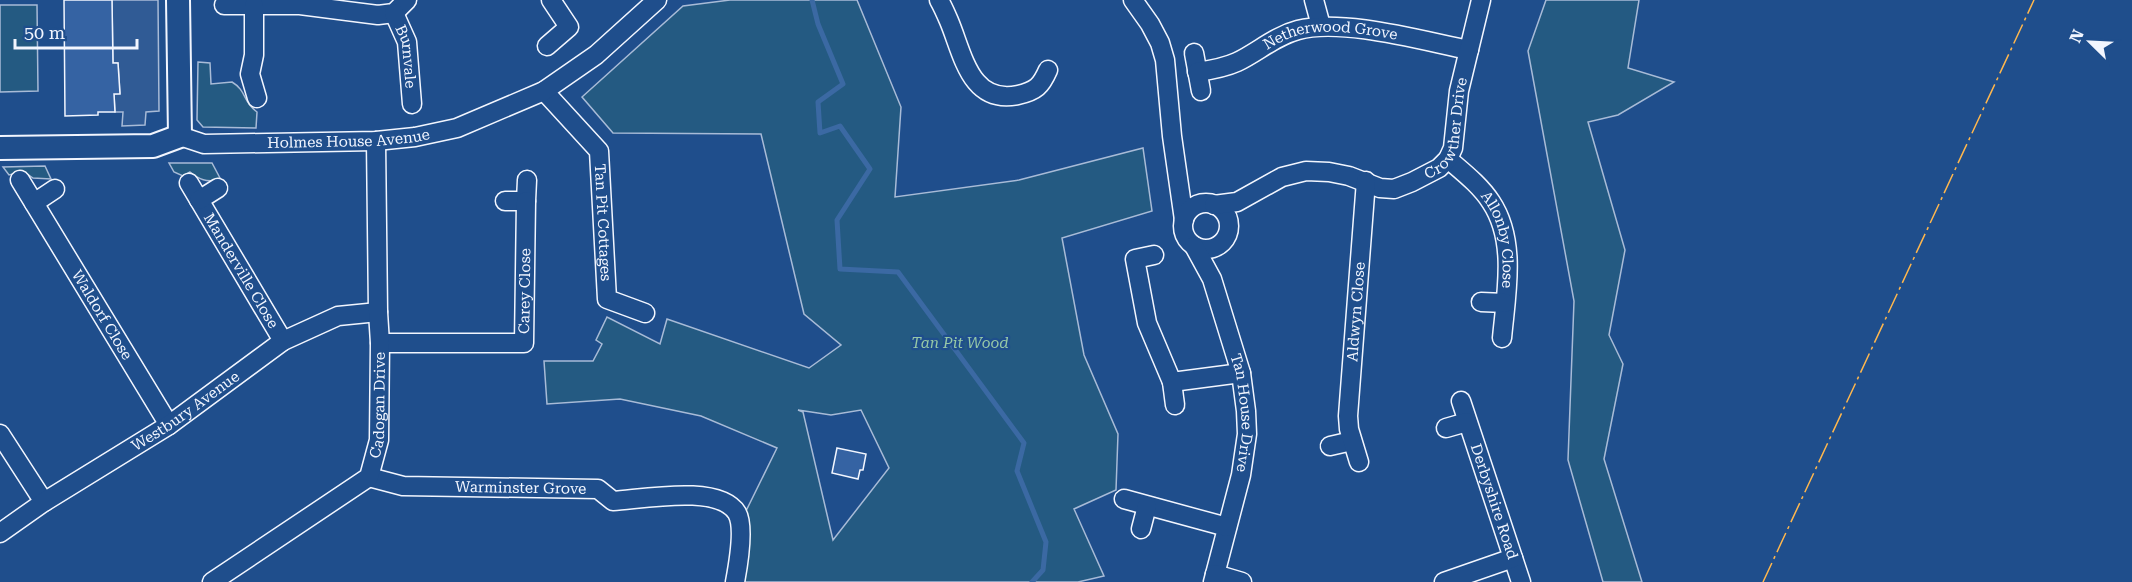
<svg xmlns="http://www.w3.org/2000/svg" width="2132" height="582" viewBox="0 0 2132 582" font-family="'Roboto Serif',serif">
<style>
.green{fill:#245a82;stroke:#a8bbd7;stroke-width:1.5;fill-rule:evenodd}
.parking{fill:#305b95;stroke:#a8bbd7;stroke-width:1.5}
.lines{fill:none;stroke-linecap:round;stroke-linejoin:round}
.stream{stroke:#3b69a3;stroke-width:5}
.building{fill:#3563a3;stroke:#f2f6ff;stroke-width:1.5}
.minor-casing{stroke:#f2f6ff;stroke-width:21}
.major-casing{stroke:#f2f6ff;stroke-width:26}
.minor{stroke:#1f4e8c;stroke-width:18}
.major{stroke:#1f4e8c;stroke-width:22}
.power{stroke:#ffb74d;stroke-width:1.5;stroke-dasharray:21 4.5 3 4.5;stroke-linecap:butt}
.labels{text-anchor:middle;dominant-baseline:central;stroke-width:4.5;stroke-linejoin:round;paint-order:stroke}
.street-label{font-size:15px;fill:#f2f6ff;stroke:#1f4e8c}
.park-label{font-size:15px;font-style:italic;fill:#97c8a6;stroke:#1f4e8c}
</style>
<rect width="100%" height="100%" fill="#1f4e8c"/>
<!-- green -->
<path class="green" d="M 730,0 L 857,0 L 901,107 L 895,197 L 1019,180 L 1143,148 L 1152,211 L 1062,238 L 1084,355 L 1118,434 L 1116,490 L 1074,509 L 1104,576 L 1078,582 L 742,582 L 744,515 L 777,448 L 701,416 L 620,399 L 547,404 L 544,361 L 593,361 L 602,344 L 596,340 L 607,317 L 660,344 L 667,319 L 809,368 L 841,345 L 804,314 L 761,134 L 613,133 L 582,97 L 683,6 ZM 798,410 L 831,415 L 861,410 L 889,468 L 833,540 L 803,412 Z
M 1546,0 L 1639,0 L 1628,68 L 1674,82 L 1618,115 L 1588,122 L 1625,250 L 1609,335 L 1623,364 L 1604,459 L 1642,582 L 1603,582 L 1568,460 L 1574,301 L 1528,51 Z
M 0,5 L 37,5 L 38,91 L 0,92 Z
M 198,62 L 210,63 L 211,84 L 232,82 C 247,91 242,101 257,112 L 256,128 L 203,127 L 197,120 Z
M 169,163 L 212,163 L 220,178 L 218,180 C 206,182 200,180 190,172 L 183,176 L 174,172 Z
M 45,166 L 51,179 L 33,178 L 23,171 L 15,175 L 13,174 L 9,175 L 3,167 Z"/>
<!-- parking -->
<path class="parking" d="M 112,0 L 158,0 L 159,111 L 146,112 L 145,125 L 122,126 L 123,112 L 115,112 L 114,94 L 120,93 L 118,63 L 113,63 Z"/>
<g class="lines">
<!-- stream -->
<path class="stream" d="M 812,0 L 818,24 L 843,84 L 818,102 L 820,133 L 840,126 L 870,169 L 837,220 L 840,269 L 898,272 L 1024,443 L 1017,471 L 1046,542 L 1043,570 L 1032,582"/>
</g>
<!-- building -->
<path class="building" d="M 64,0 L 112,0 L 113,63 L 118,63 L 120,94 L 114,94 L 115,112 L 98,112 L 98,115 L 65,116 Z
M 837,448 L 866,454 L 863,470 L 860,470 L 858,479 L 832,473 Z"/>
<g class="lines">
<!-- minor casing -->
<g class="minor-casing">
<g id="minor">
<path d="M 939,0 C 943,7 946,14 949,21 C 963,54 970,105 1018,95 C 1036,91 1041,86 1048,70"/>
<path d="M 1133,0 L 1150,24 L 1160,43 L 1165,60 L 1172,136 L 1184,220"/>
<path d="M 1314,0 L 1321,26"/>
<path d="M 224,5 L 300,5 L 378,15 L 394,13 L 407,0"/>
<path d="M 254,6 L 254,55 L 250,74 L 257,98"/>
<path id="s1" d="M 394,13 L 407,42 L 412,104"/>
<path d="M 547,46 L 569,27 L 551,0"/>
<path d="M 1194,53 L 1201,91"/>
<path id="s2" d="M 1197,72 C 1211,70 1224,68 1237,62 C 1258,52 1275,36 1298,30 C 1342,18 1423,41 1469,50"/>
<path id="s3" d="M 544,91 L 599,151 L 607,299 L 645,313"/>
<path id="s4" d="M 180,136 L 204,144 L 376,141 L 415,137 L 457,128 L 544,91 L 596,55 L 657,0"/>
<path id="s5" d="M 1448,159 C 1463,172 1480,185 1491,202 C 1517,241 1506,294 1502,338"/>
<path id="s6" d="M 20,180 L 169,425"/>
<path id="s7" d="M 189,183 L 283,341"/>
<path d="M 199,200 L 218,188"/>
<path d="M 505,201 L 526,201 L 527,180"/>
<path d="M 34,203 L 55,189"/>
<circle cx="1206" cy="226" r="23"/>
<path id="s8" d="M 1214,205 L 1237,202 L 1282,177 L 1306,171 L 1329,172 L 1349,176 L 1380,188 L 1394,189 L 1412,182 L 1439,168 L 1448,159 L 1453,148 L 1459,91 L 1481,0"/>
<path id="s9" d="M 1194,246 L 1212,279 L 1241,373 L 1246,411 L 1247,434 L 1241,475 L 1213,582"/>
<path d="M 1154,255 L 1135,259 L 1147,323 L 1172,382 L 1241,373"/>
<path d="M 1481,302 L 1505,303"/>
<path id="s10" d="M 380,343 L 524,343 L 526,201"/>
<path d="M 1172,382 L 1175,405"/>
<path id="s11" d="M 1461,401 L 1521,582"/>
<path d="M 1446,428 L 1467,422"/>
<path d="M 0,434 L 44,502"/>
<path d="M 1330,446 L 1352,441"/>
<path id="s12" d="M 1359,462 L 1349,429 L 1348,416 L 1366,181"/>
<path id="s13" d="M 369,477 L 403,486 L 598,489 L 613,501 C 644,499 719,484 737,513 C 745,527 738,566 735,582"/>
<path d="M 1124,499 L 1227,527"/>
<path d="M 1141,529 L 1147,506"/>
<path id="s14" d="M 0,533 L 44,502 L 169,425 L 283,341 L 338,316 L 378,312"/>
<path d="M 1215,574 L 1242,582"/>
<path id="s15" d="M 212,582 L 369,477 L 379,440 L 380,343 L 378,312 L 376,141"/>
<path d="M 1444,582 L 1513,558"/>
</g>
</g>
<!-- major casing -->
<g class="major-casing">
<path id="major" d="M 0,148 L 153,146 L 180,136 L 178,0"/>
</g>
<!-- minor -->
<use href="#minor" class="minor"/>
<!-- major -->
<use href="#major" class="major"/>
<!-- power -->
<path class="power" d="M 1763,582 L 2034,0"/>
</g>
<g class="labels">
<!-- street labels -->
<g class="street-label">
<text stroke="none"><textPath href="#s2" startOffset="142">Netherwood Grove</textPath></text>
<text stroke="none"><textPath href="#s1" startOffset="46">Burnvale</textPath></text>
<text stroke="none"><textPath href="#s8" startOffset="280">Crowther Drive</textPath></text>
<text stroke="none"><textPath href="#s4" startOffset="170">Holmes House Avenue</textPath></text>
<text stroke="none"><textPath href="#s3" startOffset="153">Tan Pit Cottages</textPath></text>
<text stroke="none"><textPath href="#s5" startOffset="100">Allonby Close</textPath></text>
<text stroke="none"><textPath href="#s7" startOffset="102">Manderville Close</textPath></text>
<text stroke="none"><textPath href="#s10" startOffset="196">Carey Close</textPath></text>
<text stroke="none"><textPath href="#s12" startOffset="152">Aldwyn Close</textPath></text>
<text stroke="none"><textPath href="#s6" startOffset="158">Waldorf Close</textPath></text>
<text stroke="none"><textPath href="#s15" startOffset="262">Cadogan Drive</textPath></text>
<text stroke="none"><textPath href="#s14" startOffset="222">Westbury Avenue</textPath></text>
<text stroke="none"><textPath href="#s9" startOffset="176">Tan House Drive</textPath></text>
<text stroke="none"><textPath href="#s13" startOffset="153">Warminster Grove</textPath></text>
<text stroke="none"><textPath href="#s11" startOffset="106">Derbyshire Road</textPath></text>
</g>
<!-- park labels -->
<g class="park-label">
<text x="960" y="343">Tan Pit Wood</text>
</g>
</g>
<!-- north arrow -->
<g transform="translate(2090 42) rotate(294)" stroke="#1f4e8c" stroke-width="4.5" paint-order="stroke">
<path d="M0-4.5L10 22L0 15L-10 22Z" fill="#f2f6ff"/>
<text y="-9" font-size="16" font-weight="bold" text-anchor="middle" fill="#f2f6ff">N</text>
</g>
<!-- scale -->
<path d="M15 39v9h122v-9" fill="none" stroke="#f2f6ff" stroke-width="3"/>
<text x="24" y="39" font-size="18" fill="#f2f6ff" stroke="#1f4e8c" stroke-width="4.5" paint-order="stroke">50 m</text>
</svg>
